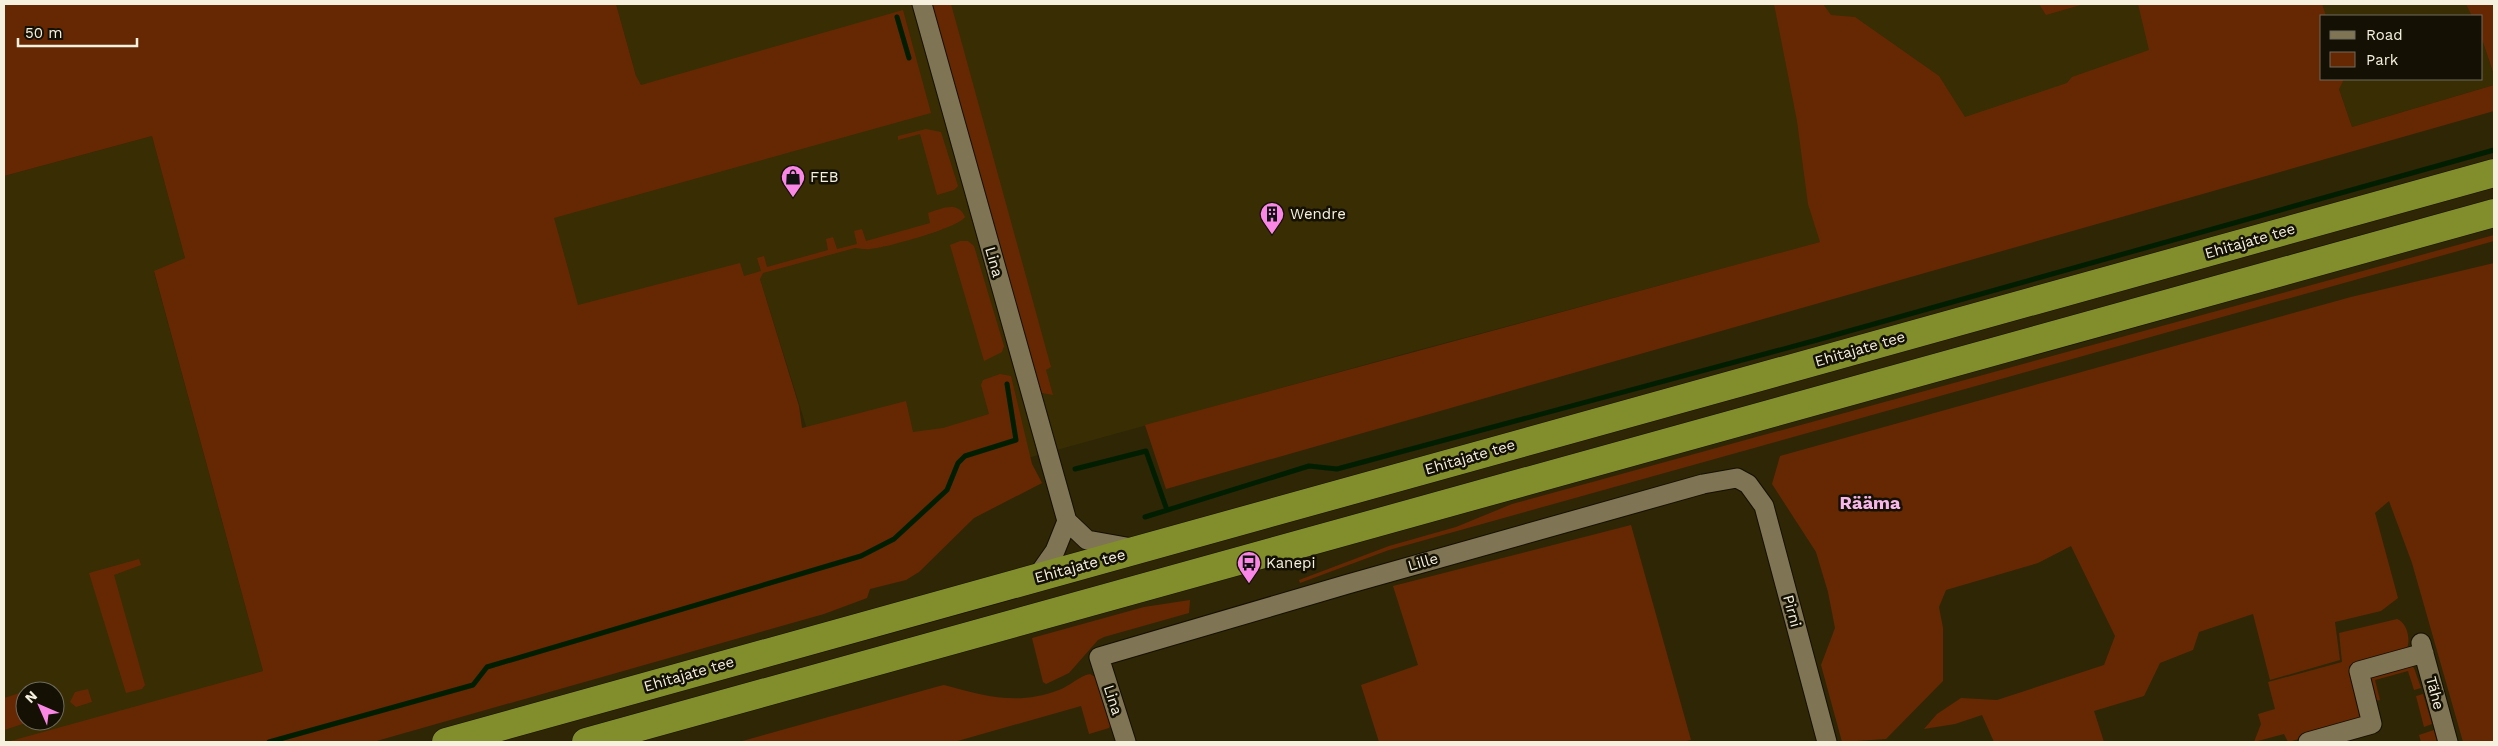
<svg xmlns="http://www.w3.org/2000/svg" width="2498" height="746" viewBox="0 0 2498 746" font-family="'Work Sans',sans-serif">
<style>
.built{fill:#382d03;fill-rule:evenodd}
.green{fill:#662803}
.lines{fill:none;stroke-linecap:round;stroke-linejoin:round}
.stream{stroke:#021e00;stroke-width:5}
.minor-casing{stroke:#160f00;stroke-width:21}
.highway-casing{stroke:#160f00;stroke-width:29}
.minor{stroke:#7f7554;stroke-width:19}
.highway{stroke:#828e2b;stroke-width:28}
.labels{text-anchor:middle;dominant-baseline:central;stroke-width:5;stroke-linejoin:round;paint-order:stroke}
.poi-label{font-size:15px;fill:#f6f1df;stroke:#141004;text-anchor:start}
.street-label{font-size:15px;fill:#f6f1df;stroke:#141004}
.quarter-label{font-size:18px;font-weight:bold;fill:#f8b7ea;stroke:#141004}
</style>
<rect width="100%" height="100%" fill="#2f2606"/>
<!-- built -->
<path class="built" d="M 616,4 L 2494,4 L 2494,42 L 2484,45 L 2494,75 L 2494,85 L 2352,127 L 2339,89 L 1800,248 L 1411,352 L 833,512 L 760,279 L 539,327 L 479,131 L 636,76 ZM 2322,16 L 2482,16 L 2482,79 L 2322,79 Z
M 152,136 L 185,258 L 154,272 L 263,671 L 19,742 L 4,742 L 4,176 ZM 25,691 L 55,691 L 55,721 L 25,721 Z"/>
<!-- green -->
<path class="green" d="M 4,4 L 616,4 L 636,76 L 641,85 L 903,10 L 931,113 L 554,218 L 578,305 L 740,263 L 744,276 L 761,271 L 757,258 L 764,256 L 767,267 L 828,250 L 826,239 L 833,237 L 837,249 L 857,244 L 854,231 L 862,229 L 866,241 L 930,223 L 928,213 C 941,209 958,200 965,217 C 958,228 885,248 870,249 C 865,250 860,248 855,248 L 763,273 L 760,279 L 799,406 L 802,428 L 906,401 L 913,432 L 943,428 L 989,414 L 981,385 L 983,380 L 1000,374 L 1011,376 L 1032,464 L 1042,483 L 974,518 L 919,572 L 906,580 L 870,589 L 867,598 L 824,614 L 373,742 L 7,742 L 263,671 L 154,271 L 185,258 L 152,136 L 4,176 Z
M 931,4 L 951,4 L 1051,367 L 1046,370 L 1053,395 L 1042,393 L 1038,387 Z
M 1774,4 L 1823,4 L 1831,15 L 1855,17 L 1939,76 L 1965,117 L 2067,83 L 2072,77 L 2149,50 L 2138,4 L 2322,4 L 2326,16 L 2322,16 L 2322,79 L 2344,79 L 2339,89 L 2352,127 L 2494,85 L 2494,111 L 1166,489 L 1145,425 L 1820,242 L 1808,204 L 1797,121 Z
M 2039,4 L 2084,4 L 2046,15 Z
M 2466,4 L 2492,4 L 2494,11 L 2494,75 L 2482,39 L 2482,16 L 2472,16 Z
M 926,129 L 941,132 L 958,186 L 954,190 L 937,195 L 920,134 L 898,140 L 898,136 Z
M 2494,235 L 2494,241 L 1389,550 L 1300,583 L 1299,580 L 1389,546 L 1456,527 L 1512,504 Z
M 960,241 L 968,241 L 974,246 L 1004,346 L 1002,352 L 984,361 L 950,245 Z
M 2494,263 L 2494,742 L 2463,742 L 2412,563 L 2389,501 L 2375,513 L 2398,598 L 2381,611 L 2335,622 L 2340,660 L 2270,680 L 2253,614 L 2199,632 L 2193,650 L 2160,663 L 2144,696 L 2094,711 L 2104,742 L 1994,742 L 1982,715 L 1955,724 L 1924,729 L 1937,714 L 1961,698 L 1997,700 L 2104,665 L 2115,636 L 2071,546 L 2038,563 L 1946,590 L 1939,607 L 1943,628 L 1943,681 L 1886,739 L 1842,742 L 1821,665 L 1835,628 L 1828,592 L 1816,552 L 1772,484 L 1780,456 L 2351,297 Z
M 1631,525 L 1691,740 L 1682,742 L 1379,742 L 1361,685 L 1418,665 L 1393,586 Z
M 139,559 L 141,565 L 114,575 L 145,685 L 142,689 L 126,693 L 89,573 Z
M 1190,600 L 1189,613 L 1104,637 L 1098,640 L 1069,673 L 1046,684 L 1043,682 L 1032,638 L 1144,607 Z
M 2397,619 C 2408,623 2412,643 2405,652 L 2349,666 L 2361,714 L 2360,720 L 2352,725 L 2288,742 L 2284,734 L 2254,742 L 2261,724 L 2258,714 L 2275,709 L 2268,682 L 2342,662 L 2339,633 Z
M 2410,664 L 2414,668 L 2421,688 L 2414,690 L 2408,671 L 2375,680 L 2380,700 L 2375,701 L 2369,679 L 2370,675 Z
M 1090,674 L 1099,679 L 1111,723 L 1109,728 L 1089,734 L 1081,706 L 954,742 L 739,742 L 936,687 L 944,685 C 985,696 1017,706 1059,690 C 1070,686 1079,676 1090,674 Z
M 88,689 L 92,702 L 76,707 L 70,702 L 75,692 Z
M 23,692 L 25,694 L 25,721 L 32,721 L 4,730 L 4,698 Z
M 2423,694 L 2432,724 L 2424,727 L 2416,696 Z
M 2434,730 L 2437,742 L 2421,742 L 2419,735 Z"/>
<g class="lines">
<!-- stream -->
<path class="stream" d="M 897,17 L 909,58
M 1075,469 L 1146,451 L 1167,510
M 1145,517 L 1309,466 L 1337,469 L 1817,340 L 2494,150
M 269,742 L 473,685 L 487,667 L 861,556 L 894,539 L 947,490 L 958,463 L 965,456 L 1016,440 L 1007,384"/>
<!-- minor casing -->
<g class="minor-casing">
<path id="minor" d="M 922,4 L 1067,521
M 1036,578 L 1055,551 L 1067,521 L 1087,540 L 1132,548
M 2421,643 L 2448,742
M 1126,742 L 1099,657 L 1348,584 L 1703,484 L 1737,478 L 1748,484 L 1764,506 L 1827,742
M 2308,742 L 2372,724 L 2359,671 L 2424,653"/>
</g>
<!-- highway casing -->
<g class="highway-casing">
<path id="highway" d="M 446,742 L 2494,173
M 586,742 L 2494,213"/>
</g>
<!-- minor -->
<use href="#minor" class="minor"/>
<!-- highway -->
<use href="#highway" class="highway"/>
</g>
<!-- icons -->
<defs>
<g id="shop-pin" transform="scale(1.25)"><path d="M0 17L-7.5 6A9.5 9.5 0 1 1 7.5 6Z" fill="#fa87e6" stroke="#141004"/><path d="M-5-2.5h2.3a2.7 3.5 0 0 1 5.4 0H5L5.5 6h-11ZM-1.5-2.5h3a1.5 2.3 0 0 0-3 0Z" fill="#111"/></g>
<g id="building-pin" transform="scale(1.25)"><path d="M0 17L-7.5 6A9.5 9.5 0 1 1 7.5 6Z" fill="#fa87e6" stroke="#141004"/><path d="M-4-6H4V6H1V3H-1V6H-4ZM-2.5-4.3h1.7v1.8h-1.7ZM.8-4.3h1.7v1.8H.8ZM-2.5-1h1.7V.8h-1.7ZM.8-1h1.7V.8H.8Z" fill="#111"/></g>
<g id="bus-pin" transform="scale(1.25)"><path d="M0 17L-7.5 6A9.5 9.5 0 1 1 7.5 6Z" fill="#fa87e6" stroke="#141004"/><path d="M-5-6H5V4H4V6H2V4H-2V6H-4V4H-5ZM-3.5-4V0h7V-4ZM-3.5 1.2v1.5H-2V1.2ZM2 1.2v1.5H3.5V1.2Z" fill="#111"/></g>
</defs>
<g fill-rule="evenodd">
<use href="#shop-pin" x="793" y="177"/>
<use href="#building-pin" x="1272" y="214"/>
<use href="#bus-pin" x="1249" y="563"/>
</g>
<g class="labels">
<!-- poi labels -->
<g class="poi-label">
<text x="810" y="177">FEB</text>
<text x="1290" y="214">Wendre</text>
<text x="1266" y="563">Kanepi</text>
</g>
<!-- street labels -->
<g class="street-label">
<text transform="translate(2250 241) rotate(-16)">Ehitajate tee</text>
<text transform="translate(994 262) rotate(74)">Lina</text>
<text transform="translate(1860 349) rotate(-16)">Ehitajate tee</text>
<text transform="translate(1470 457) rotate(-16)">Ehitajate tee</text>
<text transform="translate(1423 562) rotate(-16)">Lille</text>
<text transform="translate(1080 566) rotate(-15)">Ehitajate tee</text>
<text transform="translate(1792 611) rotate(75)">Pirni</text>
<text transform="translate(689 674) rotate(-16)">Ehitajate tee</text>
<text transform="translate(2435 693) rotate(75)">Tähe</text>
<text transform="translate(1113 700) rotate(72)">Lina</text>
</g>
<!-- quarter labels -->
<g class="quarter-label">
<text x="1870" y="502">Rääma</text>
</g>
</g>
<!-- border -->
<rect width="2498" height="746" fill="none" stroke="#f6f1df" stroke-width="10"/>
<!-- legend -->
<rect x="2320" y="15" width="162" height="65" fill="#141004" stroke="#6e6a5c"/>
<rect x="2330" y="31" width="25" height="8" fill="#7f7554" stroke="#6e6a5c"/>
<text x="2366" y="40" font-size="15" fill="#f6f1df">Road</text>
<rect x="2330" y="52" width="25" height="15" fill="#662803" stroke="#6e6a5c"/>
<text x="2366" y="65" font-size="15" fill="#f6f1df">Park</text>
<!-- north arrow -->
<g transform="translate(40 706) rotate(315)"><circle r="24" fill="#141004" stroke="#6e6a5c"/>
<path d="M0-4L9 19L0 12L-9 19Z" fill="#fa87e6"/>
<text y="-8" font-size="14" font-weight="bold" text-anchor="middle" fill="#f6f1df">N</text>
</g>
<!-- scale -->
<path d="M18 38v8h119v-8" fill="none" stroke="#f6f1df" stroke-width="2.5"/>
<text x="25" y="38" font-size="15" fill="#f6f1df" stroke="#141004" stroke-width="4" paint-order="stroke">50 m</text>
</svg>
